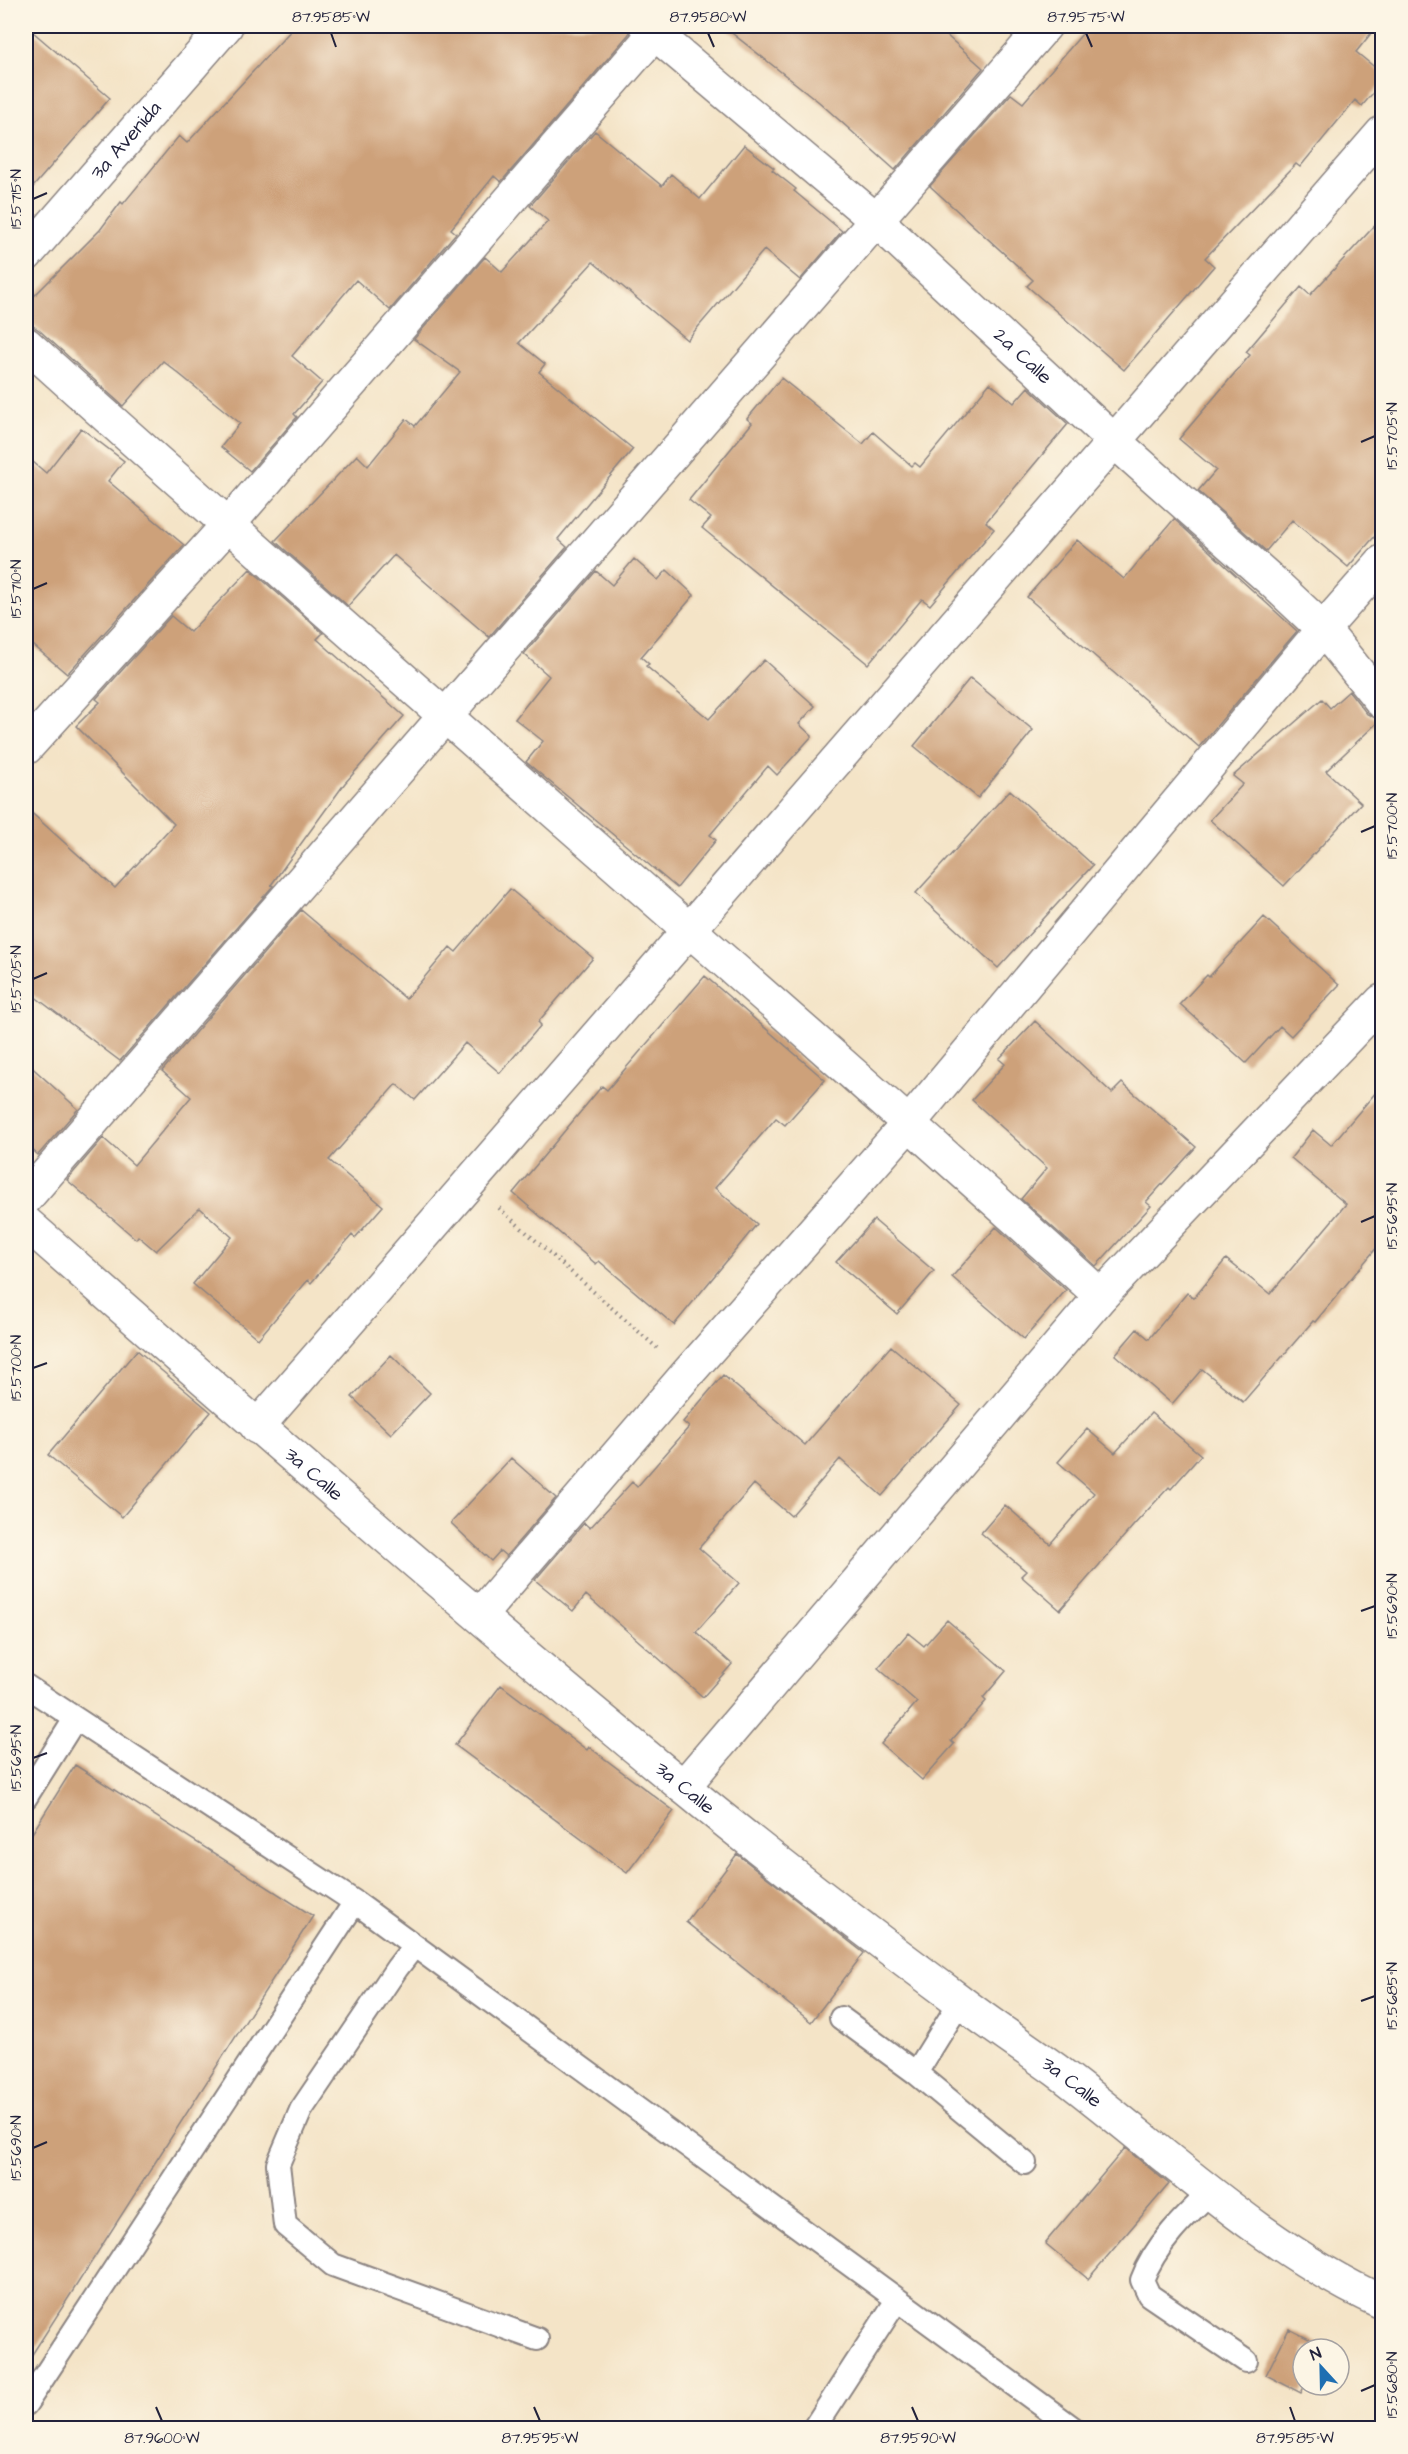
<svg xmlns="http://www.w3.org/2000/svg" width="1408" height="2454" viewBox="0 0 1408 2454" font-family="'Architects Daughter',sans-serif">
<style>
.building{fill:#cda17a}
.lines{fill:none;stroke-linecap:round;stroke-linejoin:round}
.lane-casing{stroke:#8b8381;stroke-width:26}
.street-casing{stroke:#8b8381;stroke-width:36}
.path{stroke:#8b8381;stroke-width:4;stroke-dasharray:1.5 4.5;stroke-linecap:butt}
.lane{stroke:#fff;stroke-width:22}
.street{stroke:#fff;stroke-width:33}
.ticks{fill:none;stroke:#22223b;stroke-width:2}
.labels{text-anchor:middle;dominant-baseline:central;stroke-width:5;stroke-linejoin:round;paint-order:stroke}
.street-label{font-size:20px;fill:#22223b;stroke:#fcf5e5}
.neatline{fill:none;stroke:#22223b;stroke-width:2}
.ticks-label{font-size:15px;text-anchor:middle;fill:#22223b}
</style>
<rect width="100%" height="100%" fill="#fcf5e5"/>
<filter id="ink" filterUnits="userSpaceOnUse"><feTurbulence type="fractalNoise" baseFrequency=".0167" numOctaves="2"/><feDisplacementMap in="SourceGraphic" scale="12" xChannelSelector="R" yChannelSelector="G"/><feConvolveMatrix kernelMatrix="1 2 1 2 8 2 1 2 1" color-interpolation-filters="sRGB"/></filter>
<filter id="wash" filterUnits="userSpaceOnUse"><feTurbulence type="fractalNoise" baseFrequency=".008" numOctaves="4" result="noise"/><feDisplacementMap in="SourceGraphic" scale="24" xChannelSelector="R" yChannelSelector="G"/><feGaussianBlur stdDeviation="1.35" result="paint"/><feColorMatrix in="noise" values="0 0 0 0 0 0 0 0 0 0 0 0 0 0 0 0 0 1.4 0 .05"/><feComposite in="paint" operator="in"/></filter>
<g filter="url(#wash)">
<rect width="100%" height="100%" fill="#f4e4c7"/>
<g id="blocks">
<!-- building -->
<path class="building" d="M 26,26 L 110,98 L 26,195 Z
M 295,26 L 628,26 L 629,34 L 501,182 L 494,176 L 451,229 L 456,233 L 390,310 L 356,280 L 292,356 L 322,382 L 294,414 L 297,417 L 250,471 L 221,447 L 240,423 L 163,361 L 123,406 L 39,330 L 26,321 L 26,304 L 100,230 L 121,202 L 123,204 L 179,136 L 187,143 Z
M 723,26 L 936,26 L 983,68 L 895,170 L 819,102 Z
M 1089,26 L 1377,26 L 1356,52 L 1383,74 L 1383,81 L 1362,106 L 1355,100 L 1300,167 L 1296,164 L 1205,258 L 1214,266 L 1124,370 L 1027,286 L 1033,280 L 930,186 L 1011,94 L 1023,103 Z
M 595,131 L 662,186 L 671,174 L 700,199 L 744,145 L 774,168 L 772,170 L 796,189 L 794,191 L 842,231 L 800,280 L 764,250 L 687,340 L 593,262 L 519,343 L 545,364 L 539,372 L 633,449 L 558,539 L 567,547 L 489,637 L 394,555 L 348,606 L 275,541 L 357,455 L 368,466 L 406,419 L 415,426 L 460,372 L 414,339 L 485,257 L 502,272 L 548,221 L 530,206 Z
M 1383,217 L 1383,527 L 1348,567 L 1292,520 L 1266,551 L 1198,491 L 1216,470 L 1179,439 L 1250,355 L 1246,352 L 1301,287 L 1310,295 Z
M 781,378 L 863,444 L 873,432 L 912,466 L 915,463 L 920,467 L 990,383 L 1014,403 L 1028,387 L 1068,424 L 986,522 L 994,529 L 930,605 L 922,599 L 868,664 L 702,528 L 711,518 L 689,500 L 752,423 L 747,419 Z
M 81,428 L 124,461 L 108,481 L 184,545 L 67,674 L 26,639 L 26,456 L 46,473 Z
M 1174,519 L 1297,631 L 1199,747 L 1027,597 L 1077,540 L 1124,579 Z
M 634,559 L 658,580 L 667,570 L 694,595 L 641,657 L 649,664 L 646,666 L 709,719 L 764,660 L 815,706 L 799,724 L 812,736 L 777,775 L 768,766 L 710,835 L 716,840 L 677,888 L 526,762 L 543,741 L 515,719 L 549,676 L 524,654 L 596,571 L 612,585 Z
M 250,569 L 323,633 L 317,639 L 404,716 L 345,783 L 271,885 L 273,886 L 120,1061 L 26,990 L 26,808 L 115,888 L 174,824 L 76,726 L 100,702 L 96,699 L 171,616 L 190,632 Z
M 970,678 L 1033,730 L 978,798 L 914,746 Z
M 1349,691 L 1367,714 L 1380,720 L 1326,771 L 1361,803 L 1284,886 L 1210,820 L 1243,784 L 1233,776 L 1322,699 L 1330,708 Z
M 1010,790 L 1093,865 L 998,968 L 916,893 Z
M 510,889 L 593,958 L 538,1022 L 541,1025 L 500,1073 L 465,1043 L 415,1100 L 396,1084 L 329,1160 L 383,1206 L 355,1238 L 352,1235 L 311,1283 L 308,1280 L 258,1339 L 193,1284 L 232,1237 L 200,1208 L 156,1251 L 138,1236 L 136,1239 L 67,1180 L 103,1138 L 134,1165 L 191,1097 L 162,1071 L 301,910 L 406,999 L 450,947 L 456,952 Z
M 1264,917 L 1339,985 L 1291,1036 L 1280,1026 L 1246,1063 L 1180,1004 L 1207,975 L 1209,977 Z
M 705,976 L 825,1080 L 785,1125 L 776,1118 L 715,1188 L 757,1224 L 674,1325 L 599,1261 L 596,1264 L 513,1193 L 602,1086 L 607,1090 Z
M 1035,1021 L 1112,1093 L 1122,1083 L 1196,1147 L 1146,1202 L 1151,1206 L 1096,1266 L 1021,1199 L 1047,1168 L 972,1100 L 1005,1064 L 999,1059 Z
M 26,1062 L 78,1109 L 38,1155 L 26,1144 Z
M 1383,1084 L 1383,1240 L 1315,1322 L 1313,1321 L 1243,1402 L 1202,1369 L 1172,1404 L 1115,1355 L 1137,1329 L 1149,1339 L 1187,1293 L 1194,1298 L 1226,1259 L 1270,1294 L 1346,1204 L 1291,1158 L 1313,1130 L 1331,1145 Z
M 874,1220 L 934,1271 L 897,1314 L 836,1262 Z
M 996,1227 L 1066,1290 L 1024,1339 L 952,1277 Z
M 891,1346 L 961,1405 L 882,1496 L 840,1459 L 791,1516 L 754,1484 L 699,1548 L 739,1583 L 696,1632 L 732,1664 L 703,1697 L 586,1595 L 573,1611 L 535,1580 L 584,1523 L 590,1528 L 632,1482 L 637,1487 L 689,1427 L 683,1422 L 723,1375 L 805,1445 Z
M 137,1350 L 211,1412 L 122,1517 L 48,1455 Z
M 391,1355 L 430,1393 L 391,1434 L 352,1397 Z
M 1151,1413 L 1201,1455 L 1171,1489 L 1169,1487 L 1133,1526 L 1060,1610 L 1021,1576 L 1026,1571 L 981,1533 L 1005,1505 L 1050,1544 L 1094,1493 L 1058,1462 L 1087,1429 L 1115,1453 Z
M 511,1458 L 556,1498 L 506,1556 L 500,1551 L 491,1561 L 451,1523 Z
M 947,1620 L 1006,1671 L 983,1698 L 986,1701 L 951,1741 L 954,1744 L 922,1780 L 881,1744 L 917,1702 L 878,1668 L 908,1633 L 924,1646 Z
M 501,1685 L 587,1750 L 589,1747 L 674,1811 L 627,1873 L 455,1745 Z
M 75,1765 L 313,1916 L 26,2364 L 26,1843 Z
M 737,1854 L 864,1953 L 811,2022 L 686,1922 Z
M 1125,2148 L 1169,2184 L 1088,2279 L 1045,2243 Z
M 1289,2329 L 1319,2344 L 1319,2349 L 1303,2349 L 1303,2385 L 1305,2385 L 1301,2393 L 1266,2375 Z"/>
</g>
</g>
<g filter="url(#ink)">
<use href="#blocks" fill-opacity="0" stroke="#8b8381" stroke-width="1.5"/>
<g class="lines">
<!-- lane casing -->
<g class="lane-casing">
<path id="lane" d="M 26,1686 L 355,1902 L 1073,2428
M 26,1797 L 75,1719
M 414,1946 L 397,1968 L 301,2110 L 278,2164 L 285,2225 L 333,2265 L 537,2339
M 960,2002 L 916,2073 L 1025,2163
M 841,2018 L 916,2073
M 1211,2192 C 1184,2217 1155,2245 1142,2280 L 1149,2295 L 1246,2361
M 26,2404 L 355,1902
M 814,2428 L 897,2300"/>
</g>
<!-- street casing -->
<g class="street-casing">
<g id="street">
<path id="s1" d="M 646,26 L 876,220 L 1114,441 L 1274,583 L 1323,629 L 1382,702"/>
<path id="s2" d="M 26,255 L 226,26"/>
<path d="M 26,344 C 381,665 746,974 1101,1296"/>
<path d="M 26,748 L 227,526 L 661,26"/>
<path d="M 26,1198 L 1045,26"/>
<path id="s3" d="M 26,1223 C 242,1413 459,1602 681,1785 C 771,1859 864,1930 957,1999 C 989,2024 1023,2046 1056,2070 C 1160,2148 1264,2249 1382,2302"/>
<path d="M 257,1427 L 1382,133"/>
<path d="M 480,1615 L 687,1374 L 910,1122 L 1323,629 L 1382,562"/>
<path d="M 683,1787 L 1101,1296 L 1382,1001"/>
</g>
</g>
<!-- path -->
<path class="path" d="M 499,1208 L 657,1348"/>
<!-- lane -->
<use href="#lane" class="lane"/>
<!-- street -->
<use href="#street" class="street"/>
</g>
</g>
<!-- ticks -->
<path class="ticks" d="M 331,33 L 336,47M 708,33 L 714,47M 1086,33 L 1092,47M 33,199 L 47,193M 1361,442 L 1375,436M 33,589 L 47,583M 1361,832 L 1375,826M 33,979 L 47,973M 1361,1222 L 1375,1216M 33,1368 L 47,1363M 1361,1611 L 1375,1606M 33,1758 L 47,1753M 1361,2001 L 1375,1996M 33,2148 L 47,2142M 1361,2391 L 1375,2385M 156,2407 L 162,2421M 534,2407 L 540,2421M 912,2407 L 918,2421M 1290,2407 L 1295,2421"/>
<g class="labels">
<!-- street labels -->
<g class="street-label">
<text stroke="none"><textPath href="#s2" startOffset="152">3a Avenida</textPath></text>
<text stroke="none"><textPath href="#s1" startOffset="501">2a Calle</textPath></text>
<text stroke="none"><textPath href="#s3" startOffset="382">3a Calle</textPath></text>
<text stroke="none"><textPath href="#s3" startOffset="868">3a Calle</textPath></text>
<text stroke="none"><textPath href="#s3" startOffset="1354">3a Calle</textPath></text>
</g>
</g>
<!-- margin -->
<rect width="1408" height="2454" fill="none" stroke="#fcf5e5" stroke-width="66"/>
<!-- north arrow -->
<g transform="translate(1321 2367) rotate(338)"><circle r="28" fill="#fcf5e5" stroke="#a5a1a1" stroke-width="1.5"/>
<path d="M0-4.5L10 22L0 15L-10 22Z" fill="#1f6fb2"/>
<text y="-9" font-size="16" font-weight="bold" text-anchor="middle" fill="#22223b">N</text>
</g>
<rect x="33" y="33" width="1342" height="2388" class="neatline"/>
<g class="ticks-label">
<text x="331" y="22">87.9585°W</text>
<text x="708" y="22">87.9580°W</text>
<text x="1086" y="22">87.9575°W</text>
<text transform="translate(16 199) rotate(-90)" y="5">15.5715°N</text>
<text transform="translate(1392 436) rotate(-90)" y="5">15.5705°N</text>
<text transform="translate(16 589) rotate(-90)" y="5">15.5710°N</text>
<text transform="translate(1392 826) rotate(-90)" y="5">15.5700°N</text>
<text transform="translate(16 979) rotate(-90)" y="5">15.5705°N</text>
<text transform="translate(1392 1216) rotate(-90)" y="5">15.5695°N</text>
<text transform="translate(16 1368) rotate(-90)" y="5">15.5700°N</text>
<text transform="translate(1392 1606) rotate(-90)" y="5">15.5690°N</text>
<text transform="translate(16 1758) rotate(-90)" y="5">15.5695°N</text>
<text transform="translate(1392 1996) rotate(-90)" y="5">15.5685°N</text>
<text transform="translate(16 2148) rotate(-90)" y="5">15.5690°N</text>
<text transform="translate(1392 2385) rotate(-90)" y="5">15.5680°N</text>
<text x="162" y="2443">87.9600°W</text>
<text x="540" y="2443">87.9595°W</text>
<text x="918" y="2443">87.9590°W</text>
<text x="1295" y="2443">87.9585°W</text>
</g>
</svg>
